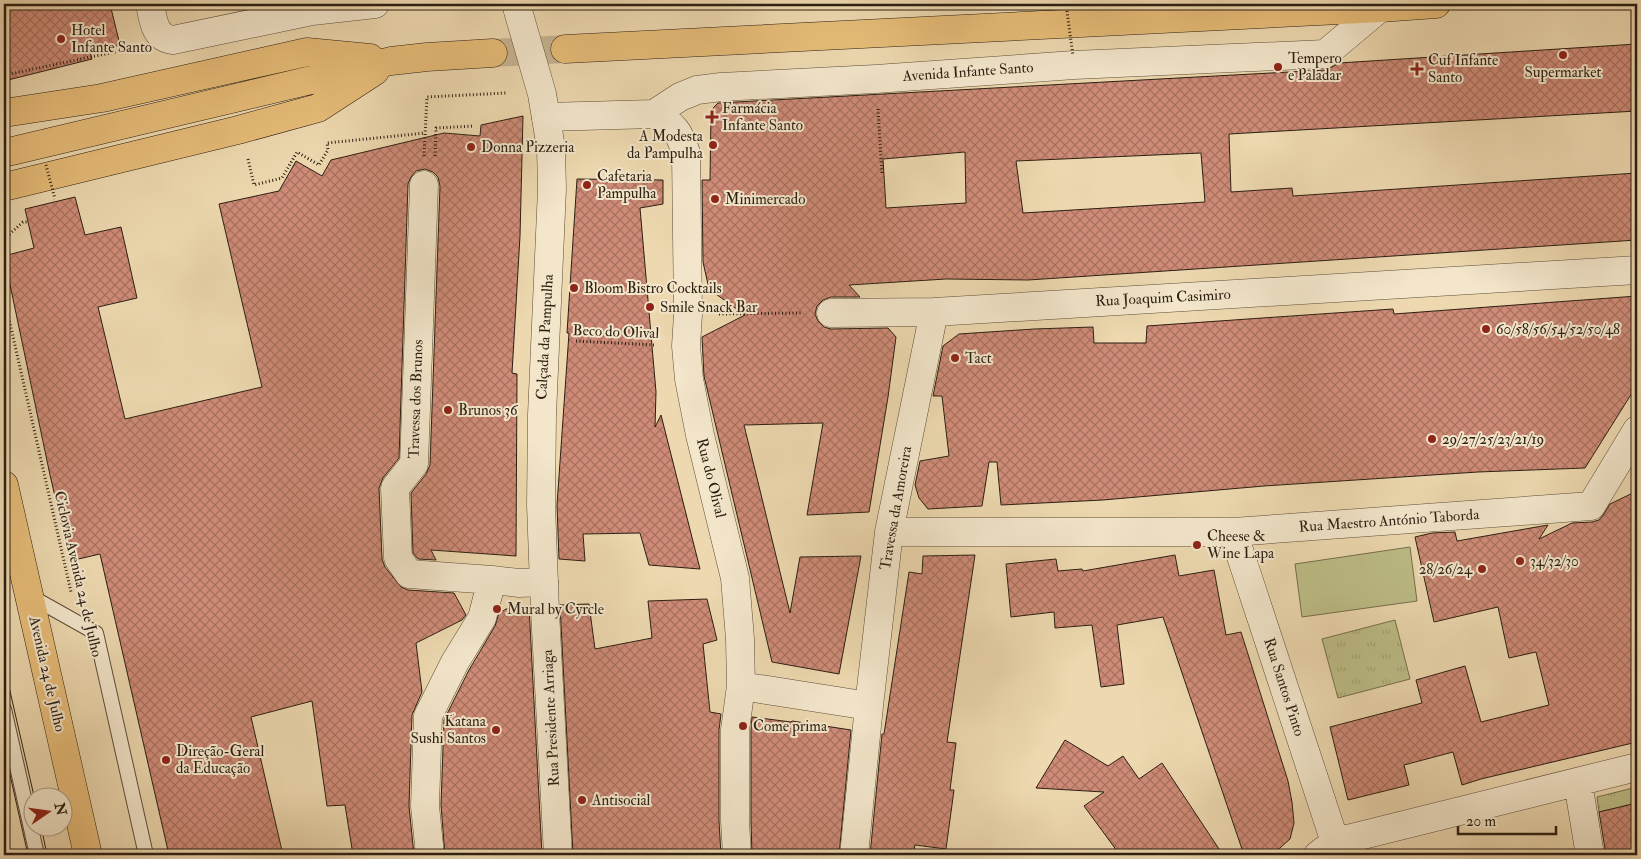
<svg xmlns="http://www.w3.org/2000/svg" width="1641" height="859" viewBox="0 0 1641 859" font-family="'IM FELL Double Pica',serif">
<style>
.grass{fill:url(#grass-tufts);stroke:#746e4c}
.garden{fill:#bdbd87;stroke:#746e4c}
.building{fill:url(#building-cross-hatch);stroke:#2c1f12;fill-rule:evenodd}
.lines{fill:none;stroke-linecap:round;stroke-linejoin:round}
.primary-tunnel{stroke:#c6b390;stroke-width:28;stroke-dasharray:28 14;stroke-linecap:butt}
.service-casing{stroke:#5c4d39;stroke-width:16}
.minor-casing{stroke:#5c4d39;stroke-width:29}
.tertiary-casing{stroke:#5c4d39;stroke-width:29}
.primary-casing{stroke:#2c1f12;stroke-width:29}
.path{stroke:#2c1f12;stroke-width:3;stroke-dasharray:1 2.5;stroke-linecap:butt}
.service{stroke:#f3e6cb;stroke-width:14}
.minor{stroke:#f3e6cb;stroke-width:28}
.tertiary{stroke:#f3e6cb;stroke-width:28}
.primary{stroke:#e6bc78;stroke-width:28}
.tram{stroke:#2c1f12;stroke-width:1}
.path-bridge{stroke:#2c1f12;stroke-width:3;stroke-dasharray:1 2.5;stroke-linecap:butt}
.poi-dot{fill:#8f2418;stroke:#f3e6cb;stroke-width:2}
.labels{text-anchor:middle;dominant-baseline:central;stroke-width:4;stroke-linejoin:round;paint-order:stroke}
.poi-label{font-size:15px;fill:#2c1f12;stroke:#f3e6cb;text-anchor:start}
.street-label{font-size:15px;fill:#2c1f12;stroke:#f3e6cb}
</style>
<defs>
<pattern id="grass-tufts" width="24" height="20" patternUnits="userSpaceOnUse" patternTransform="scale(1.25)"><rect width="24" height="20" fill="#bdbd87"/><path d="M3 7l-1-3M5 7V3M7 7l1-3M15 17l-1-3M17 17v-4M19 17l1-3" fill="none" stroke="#a3a274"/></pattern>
<pattern id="building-cross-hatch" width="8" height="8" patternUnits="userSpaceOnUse" patternTransform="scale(1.25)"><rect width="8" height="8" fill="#cf8b77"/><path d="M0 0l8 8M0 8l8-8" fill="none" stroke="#a87160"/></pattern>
</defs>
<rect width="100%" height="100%" fill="#edd8af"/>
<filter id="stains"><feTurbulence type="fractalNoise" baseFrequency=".004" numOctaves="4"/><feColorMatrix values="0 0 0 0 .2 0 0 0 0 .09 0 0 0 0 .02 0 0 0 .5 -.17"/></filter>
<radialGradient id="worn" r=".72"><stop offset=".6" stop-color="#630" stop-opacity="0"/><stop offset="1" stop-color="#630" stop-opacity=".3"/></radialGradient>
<!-- grass -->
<path class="grass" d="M 1395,620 L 1410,679 L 1338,698 L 1322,639 Z
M 1637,787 L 1637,803 L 1599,812 L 1597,797 Z"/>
<!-- garden -->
<path class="garden" d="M 1410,547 L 1417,601 L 1302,617 L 1295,564 Z"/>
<!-- building -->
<path class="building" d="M 4,4 L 110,4 L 120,45 L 90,52 L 92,59 L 4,81 Z
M 1637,44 L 1637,111 L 1229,134 L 1231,192 L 1292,188 L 1293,196 L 1637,173 L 1637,240 L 1028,280 L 946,279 L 849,285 L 860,297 L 831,297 L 823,300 L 817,306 L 815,314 L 818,321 L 824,327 L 831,329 L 888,328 L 896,337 L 888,397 L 869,512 L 807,515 L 823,423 L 744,425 L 790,613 L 800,557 L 861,556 L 839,674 L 772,662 L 704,376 L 702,337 L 745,315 L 709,289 L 703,262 L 702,180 L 710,180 L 711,113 L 714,107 L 718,103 L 1326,70 L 1339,63 ZM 965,152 L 966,203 L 886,208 L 883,159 ZM 1201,153 L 1205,202 L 1023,213 L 1016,161 Z
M 523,116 L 520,236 L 512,373 L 517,374 L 516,556 L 431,550 L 436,560 L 418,559 L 413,553 L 411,493 L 426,474 L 430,465 L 440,186 L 438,177 L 433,172 L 425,169 L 416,171 L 411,177 L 408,184 L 399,458 L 383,478 L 379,488 L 382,559 L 385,567 L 401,587 L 408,590 L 454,593 L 466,615 L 462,620 L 416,643 L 422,692 L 412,715 L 409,806 L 414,855 L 353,855 L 345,805 L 327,806 L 312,701 L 251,717 L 283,855 L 169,855 L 100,554 L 70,561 L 50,475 L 4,256 L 34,248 L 25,209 L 75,197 L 85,235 L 121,227 L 137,298 L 98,307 L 125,419 L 262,387 L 219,204 L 279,191 L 296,161 L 322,176 L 331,160 L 444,133 L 480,136 L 481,125 Z
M 577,179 L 663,180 L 663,204 L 640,208 L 656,392 L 655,427 L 661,415 L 700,569 L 649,565 L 640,533 L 583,534 L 585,561 L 559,559 L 557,505 L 569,333 L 567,333 Z
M 1637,296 L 1637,385 L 1585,468 L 1478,472 L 1264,486 L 1103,500 L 1001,505 L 997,462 L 989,462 L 982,506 L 928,509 L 919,498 L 915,485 L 920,461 L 949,456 L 942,396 L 933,396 L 943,346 L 959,334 L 1034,329 L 1093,327 L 1094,343 L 1146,343 L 1147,326 L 1393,309 L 1394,314 Z
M 1637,491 L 1637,742 L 1481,779 L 1462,785 L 1453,752 L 1404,765 L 1409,785 L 1348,800 L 1330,727 L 1422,703 L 1416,680 L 1465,666 L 1481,722 L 1549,705 L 1536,652 L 1509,658 L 1498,607 L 1434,622 L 1415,537 L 1432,533 L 1455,532 L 1457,541 L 1548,525 L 1539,539 L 1572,523 L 1592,522 L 1599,520 L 1604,514 L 1610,504 Z
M 975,555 L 947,742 L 956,743 L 950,790 L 954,790 L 946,849 L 915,845 L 913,855 L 870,855 L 882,734 L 884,734 L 909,572 L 922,574 L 923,556 Z
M 1175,555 L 1179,576 L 1214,570 L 1226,635 L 1241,632 L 1288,781 L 1292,802 L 1294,823 L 1290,839 L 1272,855 L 1244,855 L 1163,617 L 1117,625 L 1124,684 L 1101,687 L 1092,625 L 1055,628 L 1054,612 L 1011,617 L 1006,564 L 1056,559 L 1058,571 L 1082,569 L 1083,571 Z
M 707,599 L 717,640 L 703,644 L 710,712 L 721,714 L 719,730 L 719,821 L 721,855 L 573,855 L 560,605 L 589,604 L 595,649 L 652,638 L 648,601 Z
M 529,606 L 542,855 L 445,855 L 441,805 L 444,720 L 469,670 L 495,626 L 499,613 L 510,607 Z
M 752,717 L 791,722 L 792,721 L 851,730 L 839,855 L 752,855 L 751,821 L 751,731 Z
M 1065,740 L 1108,766 L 1123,756 L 1139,779 L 1162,763 L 1223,855 L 1120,855 L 1084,806 L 1104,792 L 1036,788 Z
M 1637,803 L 1637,855 L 1606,855 L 1599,812 Z"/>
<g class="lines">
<!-- primary-tunnel -->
<path class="primary-tunnel" d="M 493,53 L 565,49"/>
<!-- service casing -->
<g class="service-casing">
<path id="service" d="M 30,596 L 96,633 L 146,855
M 4,709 L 37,855"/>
</g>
<!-- minor casing -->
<g class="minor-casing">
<path id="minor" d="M 150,4 C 153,19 154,38 173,40 L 312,11 L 375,4
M 654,114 C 675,126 679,131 686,153 L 688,314 L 686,346 L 689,379 L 700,435 L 735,578 L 740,639 L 741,686 L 735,730 L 735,821 L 737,855
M 546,117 L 654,114 L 680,97 L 697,90 L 721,87 L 876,79 L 1074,65 L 1325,54 L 1380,8
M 424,185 L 414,464 L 395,488 L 398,558 L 409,574 L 492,580 L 519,583 L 544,582
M 831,313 L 934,312 L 1637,270
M 889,532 L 1233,532 L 1591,506 L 1637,430
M 1233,532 L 1335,842
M 741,686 L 869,706
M 1578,783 L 1590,855
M 430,855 L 425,806 L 428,716 L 455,662 L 482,618 L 492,580
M 854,855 L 869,706 L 889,532 L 934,312
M 1318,855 L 1335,842 L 1637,767"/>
</g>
<!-- tertiary casing -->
<g class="tertiary-casing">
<path id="tertiary" d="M 516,4 L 542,94 L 551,148 L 552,189 L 542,415 L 541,505 L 545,611 L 558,855"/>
</g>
<!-- primary casing -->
<g class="primary-casing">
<path id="primary" d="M 565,49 L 1380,8 L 1436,4
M 4,113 L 102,98 L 307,52 L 370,58
M 4,153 L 391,61 L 427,57 L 493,53
M 4,187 L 238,130 L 318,108 L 375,71
M 4,485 L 88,855"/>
</g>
<!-- path -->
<path class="path" d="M 4,68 L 5,75 L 129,49
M 878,109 L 882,175
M 424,156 L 427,97 L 506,93
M 435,156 L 436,128 L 474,126
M 248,159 L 254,185 L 282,178 L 297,152 L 319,165 L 328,150 L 327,143 L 425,133
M 4,239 L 23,222 L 28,222
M 4,297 L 71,592
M 719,314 L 803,313
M 576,341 L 655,345"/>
<!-- service -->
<use href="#service" class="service"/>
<!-- minor -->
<use href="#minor" class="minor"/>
<!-- tertiary -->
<use href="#tertiary" class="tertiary"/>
<!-- primary -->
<use href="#primary" class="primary"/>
<!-- tram -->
<path class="tram" d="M 4,665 L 34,796
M 4,748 L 28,855
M 41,826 L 47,855"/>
<!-- path-bridge -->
<path class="path-bridge" d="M 1066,4 L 1073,56
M 46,165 L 55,199"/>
</g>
<!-- markers -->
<g class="poi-dot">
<circle cx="61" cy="39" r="5"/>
<circle cx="1563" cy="55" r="5"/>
<circle cx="1278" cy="67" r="5"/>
<path d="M1414.5 61.5h5v5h5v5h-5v5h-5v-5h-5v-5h5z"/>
<path d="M709.5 109.5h5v5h5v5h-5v5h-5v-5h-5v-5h5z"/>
<circle cx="713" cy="145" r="5"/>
<circle cx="471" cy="147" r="5"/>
<circle cx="587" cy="185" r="5"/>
<circle cx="715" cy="199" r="5"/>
<circle cx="574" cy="288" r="5"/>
<circle cx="650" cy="307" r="5"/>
<circle cx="1486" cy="329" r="5"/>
<circle cx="955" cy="358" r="5"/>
<circle cx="448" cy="410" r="5"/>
<circle cx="1432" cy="439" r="5"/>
<circle cx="1197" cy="545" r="5"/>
<circle cx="1520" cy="561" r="5"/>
<circle cx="1482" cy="569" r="5"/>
<circle cx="497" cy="609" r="5"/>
<circle cx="743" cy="726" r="5"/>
<circle cx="496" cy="730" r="5"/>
<circle cx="166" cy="760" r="5"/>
<circle cx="582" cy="800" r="5"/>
</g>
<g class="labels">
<!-- poi labels -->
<g class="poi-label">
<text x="71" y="30">Hotel<tspan x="71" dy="17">Infante Santo</tspan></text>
<text x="1288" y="58">Tempero<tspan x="1288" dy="17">e Paladar</tspan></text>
<text x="1428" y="60">Cuf Infante<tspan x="1428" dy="17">Santo</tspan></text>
<text x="1563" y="72" text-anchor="middle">Supermarket</text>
<text x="722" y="108">Farmácia<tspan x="722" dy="17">Infante Santo</tspan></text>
<text x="703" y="136" text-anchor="end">A Modesta<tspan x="703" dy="17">da Pampulha</tspan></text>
<text x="481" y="147">Donna Pizzeria</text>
<text x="597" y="176">Cafetaria<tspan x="597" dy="17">Pampulha</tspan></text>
<text x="725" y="199">Minimercado</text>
<text x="584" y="288">Bloom Bistro Cocktails</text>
<text x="660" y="307">Smile Snack Bar</text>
<text x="1496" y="329">60/58/56/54/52/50/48</text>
<text x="965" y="358">Tact</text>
<text x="458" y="410">Brunos 36</text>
<text x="1442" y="439">29/27/25/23/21/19</text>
<text x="1207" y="536">Cheese &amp;<tspan x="1207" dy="17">Wine Lapa</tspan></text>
<text x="1530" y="561">34/32/30</text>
<text x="1472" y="569" text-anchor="end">28/26/24</text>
<text x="507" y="609">Mural by Cyrcle</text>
<text x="486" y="721" text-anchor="end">Katana<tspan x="486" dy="17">Sushi Santos</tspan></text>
<text x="753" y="726">Come prima</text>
<text x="176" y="751">Direção-Geral<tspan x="176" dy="17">da Educação</tspan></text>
<text x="592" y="800">Antisocial</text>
</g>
<!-- street labels -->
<g class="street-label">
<text transform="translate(968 72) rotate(-4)">Avenida Infante Santo</text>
<text transform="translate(1163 298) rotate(-3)">Rua Joaquim Casimiro</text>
<text transform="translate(616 332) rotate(2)">Beco do Olival</text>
<text transform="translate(545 337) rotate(-87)">Calçada da Pampulha</text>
<text transform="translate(416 399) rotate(-88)">Travessa dos Brunos</text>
<text transform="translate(711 478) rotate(76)">Rua do Olival</text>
<text transform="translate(896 508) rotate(-80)">Travessa da Amoreira</text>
<text transform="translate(1389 521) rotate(-4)">Rua Maestro António Taborda</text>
<text transform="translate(78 574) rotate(77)">Ciclovia Avenida 24 de Julho</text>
<text transform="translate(47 674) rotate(77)">Avenida 24 de Julho</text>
<text transform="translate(1284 687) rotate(72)">Rua Santos Pinto</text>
<text transform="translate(551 718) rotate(-93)">Rua Presidente Arriaga</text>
</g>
</g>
<!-- margin -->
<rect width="1641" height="859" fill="none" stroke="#edd8af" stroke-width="20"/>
<rect x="5" y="5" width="1631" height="849" fill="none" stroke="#2c1f12" stroke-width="2.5"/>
<rect x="10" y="10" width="1621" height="839" fill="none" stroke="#2c1f12"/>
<!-- north arrow -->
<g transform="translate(48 812) rotate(77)"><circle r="24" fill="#f3e6cb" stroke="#a39681"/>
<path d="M0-4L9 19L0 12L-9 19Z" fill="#8f2418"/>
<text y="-8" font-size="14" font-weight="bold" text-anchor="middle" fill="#2c1f12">N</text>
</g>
<!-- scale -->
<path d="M1458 826v8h98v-8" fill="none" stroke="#2c1f12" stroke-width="2.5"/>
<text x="1466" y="826" font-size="15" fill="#2c1f12" stroke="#f3e6cb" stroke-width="4" paint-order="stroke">20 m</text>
<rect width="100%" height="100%" filter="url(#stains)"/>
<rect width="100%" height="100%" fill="url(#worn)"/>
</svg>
